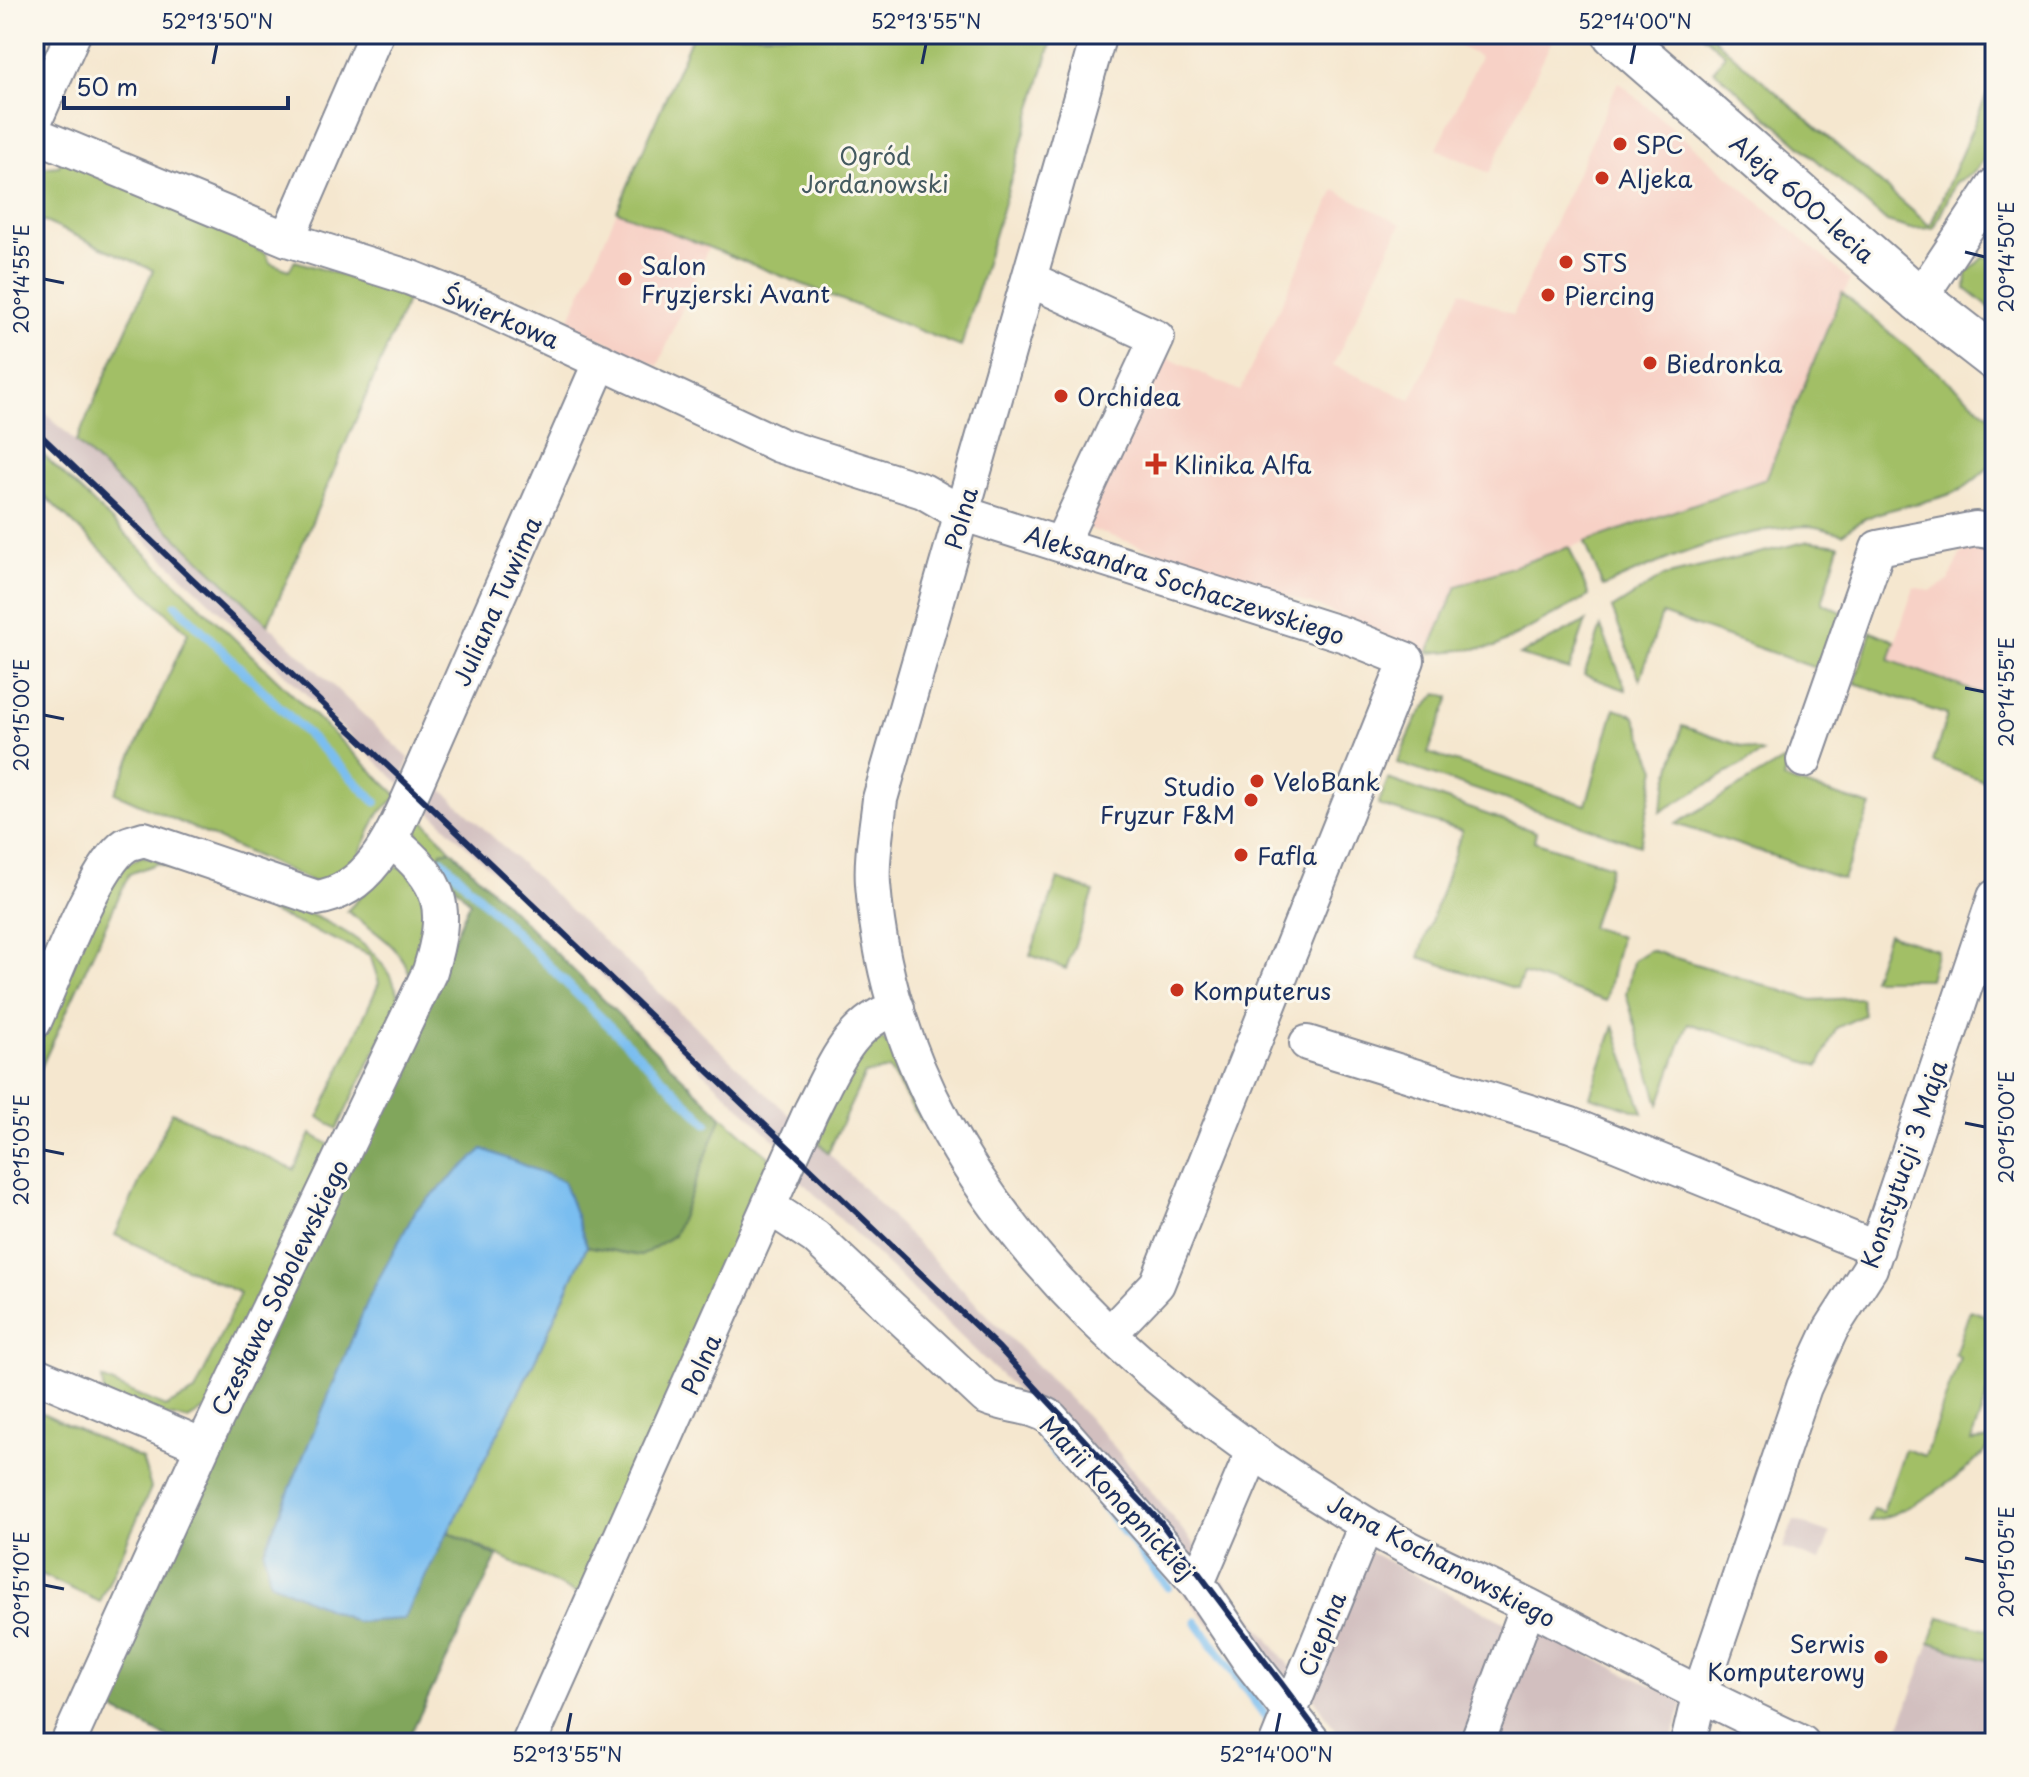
<svg xmlns="http://www.w3.org/2000/svg" width="2029" height="1777" viewBox="0 0 2029 1777" font-family="'Playpen Sans',sans-serif">
<style>
.built{fill:#f7d1c6}
.industrial{fill:#d2bfbf}
.green{fill:#a2bf66;stroke:#5e7762;stroke-width:2}
.forest{fill:#81a65b;stroke:#4e6a5c;stroke-width:2}
.water{fill:#7abef0;stroke:#4a76a7;stroke-width:2}
.lines{fill:none;stroke-linecap:round;stroke-linejoin:round}
.stream{stroke:#7abef0;stroke-width:9}
.street-casing{stroke:#888b96;stroke-width:38}
.secondary-casing{stroke:#888b96;stroke-width:48}
.street{stroke:#fff;stroke-width:34}
.secondary{stroke:#fff;stroke-width:44}
.rail{stroke:#1b2f5e;stroke-width:6}
.ticks{fill:none;stroke:#1b2f5e;stroke-width:3}
.poi-dot{fill:#c8321e;stroke:#fbf7ec;stroke-width:3}
.labels{text-anchor:middle;dominant-baseline:central;stroke-width:6;stroke-linejoin:round;paint-order:stroke}
.poi-label{font-size:24px;fill:#1b2f5e;stroke:#fbf7ec;text-anchor:start}
.park-label{font-size:24px;fill:#445a60;stroke:#fbf7ec}
.street-label{font-size:24px;fill:#1b2f5e;stroke:#fbf7ec}
.neatline{fill:none;stroke:#1b2f5e;stroke-width:3}
.ticks-label{font-size:20px;text-anchor:middle;fill:#1b2f5e}
</style>
<rect width="100%" height="100%" fill="#fbf7ec"/>
<filter id="ink" filterUnits="userSpaceOnUse"><feTurbulence type="fractalNoise" baseFrequency=".0125" numOctaves="2"/><feDisplacementMap in="SourceGraphic" scale="16" xChannelSelector="R" yChannelSelector="G"/><feConvolveMatrix kernelMatrix="1 2 1 2 8 2 1 2 1" color-interpolation-filters="sRGB"/></filter>
<filter id="wash" filterUnits="userSpaceOnUse"><feTurbulence type="fractalNoise" baseFrequency=".006" numOctaves="4" result="noise"/><feDisplacementMap in="SourceGraphic" scale="32" xChannelSelector="R" yChannelSelector="G"/><feGaussianBlur stdDeviation="1.8" result="paint"/><feColorMatrix in="noise" values="0 0 0 0 0 0 0 0 0 0 0 0 0 0 0 0 0 1.4 0 .05"/><feComposite in="paint" operator="in"/></filter>
<g filter="url(#wash)">
<rect width="100%" height="100%" fill="#f5e7cf"/>
<!-- built -->
<path class="built" d="M 1435,34 L 1555,34 L 1489,173 L 1437,149 L 1480,57 Z
M 1618,82 L 1850,280 L 1766,479 L 1458,586 L 1428,653 L 1319,607 L 1082,526 L 1161,355 L 1240,391 L 1335,190 L 1401,224 L 1333,365 L 1411,400 L 1461,291 L 1513,315 Z
M 617,211 L 708,248 L 658,366 L 568,323 Z
M 1984,545 L 1995,550 L 1995,699 L 1889,660 L 1914,587 L 1930,591 L 1948,581 L 1960,555 L 1970,547 Z"/>
<!-- industrial -->
<path class="industrial" d="M 34,402 L 409,758 L 401,785 L 34,434 Z
M 430,778 L 796,1121 L 783,1148 L 418,800 Z
M 811,1135 L 1102,1432 L 1213,1567 L 1293,1671 L 1277,1706 L 1018,1392 L 795,1175 Z
M 1794,1520 L 1830,1534 L 1820,1561 L 1783,1548 Z
M 1368,1551 L 1510,1625 L 1469,1743 L 1344,1743 L 1309,1691 Z
M 1534,1630 L 1684,1701 L 1670,1743 L 1489,1743 Z
M 1930,1642 L 1995,1663 L 1995,1743 L 1894,1743 Z"/>
<!-- green -->
<path class="green" d="M 693,34 L 1054,34 L 961,347 L 617,211 Z
M 1702,34 L 1709,34 L 1930,226 L 1995,76 C 1995,117 2002,163 1956,182 L 1934,228 L 1911,229 L 1887,222 L 1714,70 L 1725,54 Z
M 62,158 L 260,241 L 257,250 L 266,253 L 270,263 L 289,270 L 295,261 L 409,296 L 268,624 L 76,442 L 153,270 L 34,217 L 34,175 L 37,168 L 59,166 Z
M 1983,257 L 1995,257 L 1995,312 L 1966,289 L 1967,273 Z
M 1842,293 L 1995,420 L 1995,462 C 1984,471 1972,484 1960,490 C 1923,508 1873,504 1843,534 C 1831,531 1817,526 1806,526 C 1735,529 1666,558 1603,587 L 1585,542 L 1766,479 Z
M 34,446 L 398,796 L 378,814 L 349,877 L 318,884 L 115,793 L 188,633 L 34,486 Z
M 1809,541 L 1839,545 L 1822,603 L 1842,612 L 1821,670 L 1662,614 L 1640,680 L 1612,609 L 1664,576 Z
M 1569,547 L 1589,596 L 1495,647 L 1428,653 L 1457,586 Z
M 1586,621 L 1569,670 L 1520,655 Z
M 1601,627 L 1626,689 L 1626,690 L 1584,675 Z
M 1871,631 L 1895,641 L 1889,660 L 1995,699 L 1995,763 L 1989,783 L 1933,762 L 1947,715 L 1855,683 Z
M 1437,693 L 1450,697 L 1428,753 L 1586,805 L 1615,708 L 1634,715 L 1656,769 L 1640,845 L 1397,763 L 1417,718 Z
M 1682,726 L 1762,753 L 1660,812 Z
M 1782,761 L 1788,763 L 1784,779 L 1871,806 L 1843,879 L 1676,824 Z
M 1388,779 L 1536,832 L 1534,841 L 1611,866 L 1591,927 L 1620,937 L 1606,1001 L 1523,974 L 1517,989 L 1419,957 L 1462,831 L 1378,805 Z
M 414,810 L 451,850 L 441,852 L 435,865 L 421,850 Z
M 142,856 L 255,890 L 250,903 L 158,863 L 129,874 L 34,1083 L 34,1039 L 102,889 L 120,867 Z
M 390,866 L 404,867 L 429,901 L 412,983 C 404,947 375,932 347,911 Z
M 1058,879 L 1094,892 L 1066,969 L 1030,955 Z
M 275,899 C 328,923 381,938 400,999 L 337,1129 L 319,1117 L 379,983 L 370,955 L 269,911 Z
M 1888,934 L 1937,950 L 1929,979 L 1872,979 Z
M 1650,950 L 1812,1000 L 1861,998 L 1864,1015 L 1836,1028 L 1819,1066 L 1688,1023 L 1659,1104 L 1626,994 L 1633,961 Z
M 1614,1026 L 1643,1113 L 1590,1096 Z
M 878,1036 L 889,1045 L 923,1118 L 921,1122 L 889,1069 L 865,1074 L 828,1153 L 811,1135 L 858,1050 Z
M 172,1112 L 294,1170 L 311,1134 L 328,1144 L 332,1158 L 209,1407 L 188,1420 L 156,1414 L 104,1394 L 102,1379 L 165,1407 L 195,1392 L 240,1293 L 115,1235 Z
M 722,1116 L 778,1165 L 586,1598 L 447,1531 L 535,1360 L 587,1246 L 641,1256 L 674,1235 Z
M 1970,1310 L 1995,1319 L 1995,1374 L 1971,1441 L 1993,1439 C 1982,1467 1899,1519 1869,1521 L 1873,1509 L 1883,1512 L 1905,1449 L 1925,1456 L 1960,1357 L 1955,1354 Z
M 36,1410 L 142,1459 L 151,1488 L 100,1602 L 34,1571 Z
M 1939,1617 L 1995,1631 L 1995,1663 L 1930,1642 Z"/>
<!-- forest -->
<path class="forest" d="M 451,850 L 722,1116 L 674,1235 L 641,1256 L 587,1246 L 563,1181 L 404,1619 L 447,1531 L 497,1557 L 406,1743 L 179,1743 L 101,1704 L 470,902 L 435,865 L 441,852 Z"/>
<!-- water -->
<path class="water" d="M 483,1149 L 563,1181 L 587,1246 L 535,1360 L 404,1619 L 356,1622 L 270,1582 L 264,1551 L 371,1293 L 416,1210 Z"/>
<g class="lines">
<!-- stream -->
<path class="stream" d="M 176,605 L 376,802
M 442,860 L 707,1123
M 1044,1441 L 1071,1470
M 1093,1493 L 1168,1587
M 1196,1622 L 1267,1718"/>
</g>
</g>
<g filter="url(#ink)">
<g class="lines">
<!-- street casing -->
<g class="street-casing">
<path id="street" d="M 1099,34 L 880,799 C 877,827 871,857 873,884 C 895,1175 1130,1383 1364,1523 C 1416,1555 1474,1579 1529,1606 C 1619,1653 1709,1700 1802,1743
M 34,122 L 73,34
M 34,134 L 287,239 L 411,278 L 484,307 L 779,445 L 923,491 L 961,513 L 1345,635 L 1407,660 L 1157,1284 L 1119,1324
M 287,239 L 376,34
M 1029,279 L 1157,338 L 1061,544
M 1919,299 L 1995,185
M 1804,760 L 1878,548 L 1976,529 L 1995,532
M 34,1022 C 52,983 94,866 126,845 C 131,842 139,841 144,839 L 317,898 C 368,890 390,841 409,799 L 601,361
M 1307,1043 L 1571,1125 L 1877,1249
M 771,1208 L 815,1237 L 986,1397 C 1008,1407 1031,1404 1051,1418 L 1197,1583 L 1251,1663 L 1314,1743
M 34,1374 L 203,1446
M 1197,1583 L 1253,1452
M 68,1743 L 203,1446 L 430,971 C 449,908 444,883 391,840
M 529,1743 L 811,1111 C 833,1069 849,1022 897,1008
M 1277,1743 L 1366,1525
M 1477,1743 L 1528,1606
M 1688,1743 L 1699,1696 L 1804,1387 L 1831,1329 L 1870,1268 L 1995,897"/>
</g>
<!-- secondary casing -->
<g class="secondary-casing">
<path id="secondary" d="M 1615,34 L 1919,299 L 1995,358"/>
</g>
<!-- street -->
<use href="#street" class="street"/>
<!-- secondary -->
<use href="#secondary" class="secondary"/>
<!-- rail -->
<path class="rail" d="M 34,429 L 999,1348 L 1161,1523 L 1326,1743"/>
</g>
</g>
<!-- ticks -->
<path class="ticks" d="M 213,64 L 217,44M 922,64 L 926,44M 1631,64 L 1635,44M 1965,252 L 1985,257M 44,279 L 64,283M 1965,688 L 1985,692M 44,715 L 64,719M 1965,1123 L 1985,1127M 44,1150 L 64,1154M 1965,1558 L 1985,1562M 44,1585 L 64,1589M 567,1733 L 571,1713M 1276,1733 L 1280,1713"/>
<!-- markers -->
<g class="poi-dot">
<circle cx="1620" cy="144" r="8"/>
<circle cx="1602" cy="178" r="8"/>
<circle cx="1566" cy="262" r="8"/>
<circle cx="625" cy="279" r="8"/>
<circle cx="1548" cy="295" r="8"/>
<circle cx="1650" cy="363" r="8"/>
<circle cx="1061" cy="396" r="8"/>
<path d="M1152 452h8v8h8v8h-8v8h-8v-8h-8v-8h8z"/>
<circle cx="1257" cy="781" r="8"/>
<circle cx="1251" cy="800" r="8"/>
<circle cx="1241" cy="855" r="8"/>
<circle cx="1177" cy="990" r="8"/>
<circle cx="1881" cy="1657" r="8"/>
</g>
<g class="labels">
<!-- poi labels -->
<g class="poi-label">
<text x="1636" y="144">SPC</text>
<text x="1618" y="178">Aljeka</text>
<text x="1582" y="262">STS</text>
<text x="641" y="265">Salon<tspan x="641" dy="28">Fryzjerski Avant</tspan></text>
<text x="1564" y="295">Piercing</text>
<text x="1666" y="363">Biedronka</text>
<text x="1077" y="396">Orchidea</text>
<text x="1174" y="464">Klinika Alfa</text>
<text x="1273" y="781">VeloBank</text>
<text x="1235" y="786" text-anchor="end">Studio<tspan x="1235" dy="28">Fryzur F&amp;M</tspan></text>
<text x="1257" y="855">Fafla</text>
<text x="1193" y="990">Komputerus</text>
<text x="1865" y="1643" text-anchor="end">Serwis<tspan x="1865" dy="28">Komputerowy</tspan></text>
</g>
<!-- park labels -->
<g class="park-label">
<text x="875" y="155">Ogród<tspan x="875" dy="28">Jordanowski</tspan></text>
</g>
<!-- street labels -->
<g class="street-label">
<text transform="translate(1803 198) rotate(41)">Aleja 600-lecia</text>
<text transform="translate(501 316) rotate(23)">Świerkowa</text>
<text transform="translate(960 518) rotate(-74)">Polna</text>
<text transform="translate(1185 584) rotate(18)">Aleksandra Sochaczewskiego</text>
<text transform="translate(496 601) rotate(-66)">Juliana Tuwima</text>
<text transform="translate(1903 1164) rotate(-71)">Konstytucji 3 Maja</text>
<text transform="translate(279 1287) rotate(-64)">Czesława Sobolewskiego</text>
<text transform="translate(700 1364) rotate(-66)">Polna</text>
<text transform="translate(1118 1497) rotate(47)">Marii Konopnickiej</text>
<text transform="translate(1442 1560) rotate(28)">Jana Kochanowskiego</text>
<text transform="translate(1321 1634) rotate(-68)">Cieplna</text>
</g>
</g>
<!-- margin -->
<rect width="2029" height="1777" fill="none" stroke="#fbf7ec" stroke-width="88"/>
<!-- scale -->
<path d="M64 96v12h224v-12" fill="none" stroke="#1b2f5e" stroke-width="4"/>
<text x="76" y="96" font-size="24" fill="#1b2f5e" stroke="#fbf7ec" stroke-width="6" paint-order="stroke">50 m</text>
<rect x="44" y="44" width="1941" height="1689" class="neatline"/>
<g class="ticks-label">
<text x="217" y="29">52°13'50"N</text>
<text x="926" y="29">52°13'55"N</text>
<text x="1635" y="29">52°14'00"N</text>
<text transform="translate(2007 257) rotate(-90)" y="7">20°14'50"E</text>
<text transform="translate(22 279) rotate(-90)" y="7">20°14'55"E</text>
<text transform="translate(2007 692) rotate(-90)" y="7">20°14'55"E</text>
<text transform="translate(22 715) rotate(-90)" y="7">20°15'00"E</text>
<text transform="translate(2007 1127) rotate(-90)" y="7">20°15'00"E</text>
<text transform="translate(22 1150) rotate(-90)" y="7">20°15'05"E</text>
<text transform="translate(2007 1562) rotate(-90)" y="7">20°15'05"E</text>
<text transform="translate(22 1585) rotate(-90)" y="7">20°15'10"E</text>
<text x="567" y="1762">52°13'55"N</text>
<text x="1276" y="1762">52°14'00"N</text>
</g>
</svg>
